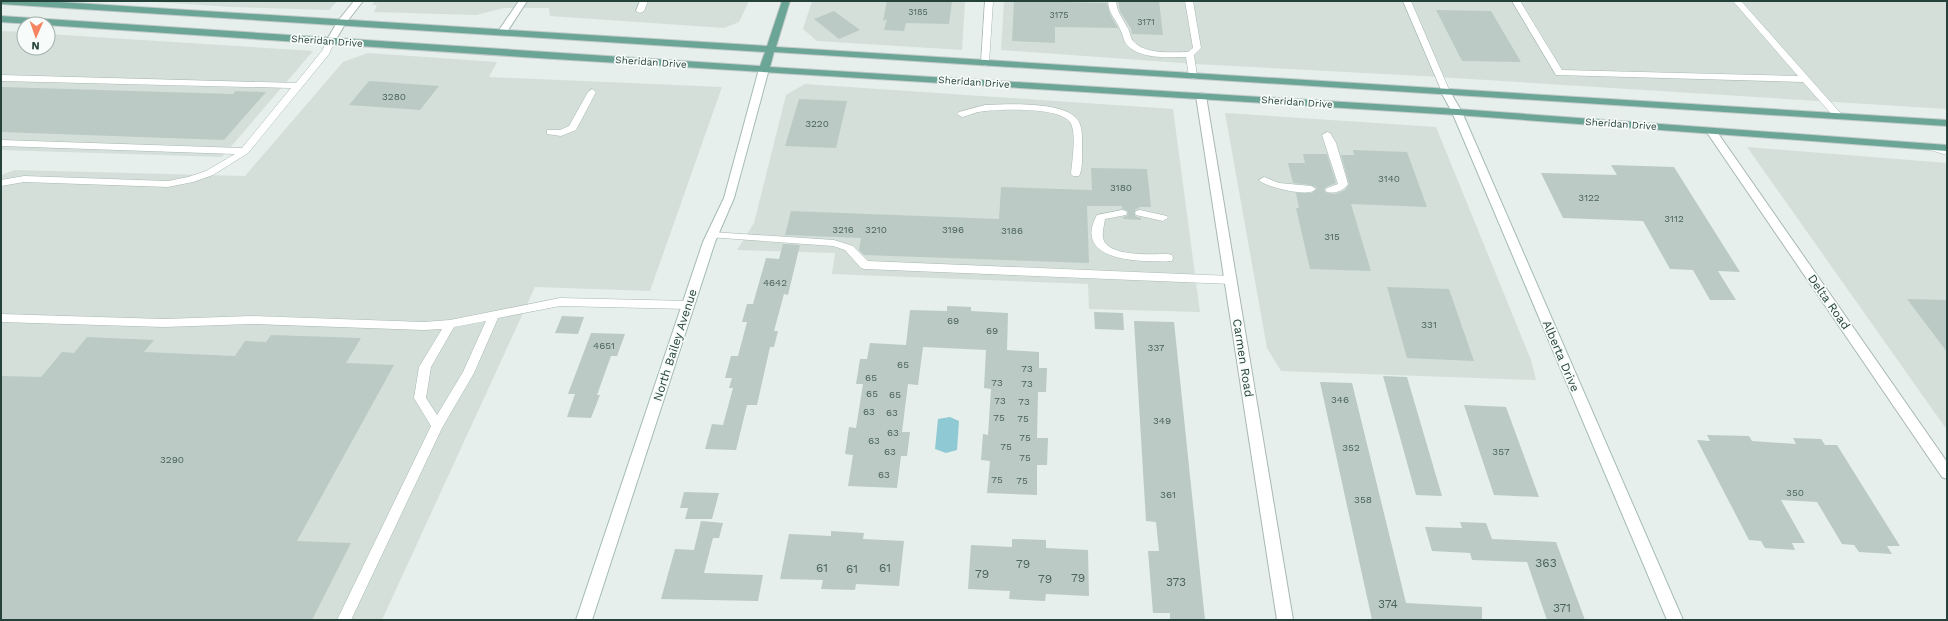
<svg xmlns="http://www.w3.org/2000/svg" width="1948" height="621" viewBox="0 0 1948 621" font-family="'Work Sans',sans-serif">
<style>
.built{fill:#d4dfda}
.water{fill:#8ec9d4}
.building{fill:#bbcac4}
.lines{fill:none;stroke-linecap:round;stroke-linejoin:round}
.lane-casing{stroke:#a8b8b2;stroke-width:1}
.street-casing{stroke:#a8b8b2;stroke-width:2}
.secondary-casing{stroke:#a4bbb3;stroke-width:2}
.primary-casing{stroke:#c2cac8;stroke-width:2}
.lane{fill:#fff;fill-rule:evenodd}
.street{fill:#fff;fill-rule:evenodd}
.secondary{fill:#fff;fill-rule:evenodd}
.primary{fill:#6aa596;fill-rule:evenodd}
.labels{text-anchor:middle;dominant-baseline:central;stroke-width:3.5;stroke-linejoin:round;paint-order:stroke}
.far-number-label{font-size:9px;fill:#4a645c}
.far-street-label{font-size:10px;fill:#24423a;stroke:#f7fbf9}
.number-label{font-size:10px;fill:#4a645c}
.street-label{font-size:12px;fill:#24423a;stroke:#f7fbf9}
.near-number-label{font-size:12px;fill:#4a645c}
</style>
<rect width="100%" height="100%" fill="#e6efeb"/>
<!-- built -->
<path class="built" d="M 140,1 L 337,1 L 329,10 L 232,7 Z
M 375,1 L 749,1 L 739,22 L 724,28 L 550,16 L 549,8 L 504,8 L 476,15 L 374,12 L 377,5 L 372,5 Z
M 812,1 L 965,1 L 962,50 L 817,41 L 803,29 Z
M 1004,1 L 1947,1 L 1947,109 L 1422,76 L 1195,64 L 1001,50 Z
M 1,31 L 24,32 L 24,48 L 48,48 L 48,34 L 313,51 L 222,157 L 1,150 Z
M 368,53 L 497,62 L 489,77 L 722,87 L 650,291 L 535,287 L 382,620 L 1,620 L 1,175 L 15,170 L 245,176 L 343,62 Z
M 805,84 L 1173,109 L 1200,312 L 1089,309 L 1088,284 L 832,274 L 835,253 L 737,250 L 754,223 L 786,95 Z
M 1225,113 L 1436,127 L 1531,360 L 1536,380 L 1281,371 L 1267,348 Z
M 1747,147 L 1947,163 L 1947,430 Z"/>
<!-- water -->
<path class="water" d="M 950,417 L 959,421 L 957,450 L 946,453 L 935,449 L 938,419 Z"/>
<!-- building -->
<path class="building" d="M 887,1 L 952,1 L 949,24 L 906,23 L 904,31 L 884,30 L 887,19 L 883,21 Z
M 1014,1 L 1107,3 L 1110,14 L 1118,28 L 1055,27 L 1055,43 L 1012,41 Z
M 1118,1 L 1159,1 L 1163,35 L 1132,34 L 1131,29 L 1120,11 Z
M 1436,10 L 1491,11 L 1521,62 L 1462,61 Z
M 834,11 L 860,30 L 839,39 L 814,19 Z
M 369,81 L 439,86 L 420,110 L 349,105 Z
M 1,87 L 233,94 L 235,91 L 266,92 L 224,140 L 1,132 Z
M 799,99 L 847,101 L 836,148 L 785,146 Z
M 1353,150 L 1407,152 L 1427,207 L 1351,204 L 1371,271 L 1310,269 L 1296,208 L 1299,208 L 1296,193 L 1312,193 L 1317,188 L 1311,185 L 1293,183 L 1288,163 L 1305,163 L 1303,154 L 1327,154 L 1336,183 L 1326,187 L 1324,190 L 1327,193 L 1336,194 L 1345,190 L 1349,184 L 1341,155 L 1354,155 Z
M 1611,165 L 1674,167 L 1740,272 L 1718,271 L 1736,300 L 1710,300 L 1693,270 L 1670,269 L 1643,221 L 1563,218 L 1541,173 L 1617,175 Z
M 1091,168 L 1147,169 L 1151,207 L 1140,207 L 1135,210 L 1135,216 L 1141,218 L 1141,220 L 1123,219 L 1123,217 L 1127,216 L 1128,212 L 1126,210 L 1122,209 L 1122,206 L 1087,206 L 1089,263 L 864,255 L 859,250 L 861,238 L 785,235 L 791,211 L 999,219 L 1001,187 L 1092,190 Z
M 783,244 L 800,245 L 788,295 L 784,294 L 774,331 L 778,331 L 774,347 L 770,347 L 757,405 L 747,405 L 736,450 L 705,449 L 712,424 L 723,425 L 733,388 L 729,388 L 732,378 L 725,378 L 731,356 L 738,356 L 747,322 L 742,322 L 747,304 L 753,304 L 766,258 L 779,259 Z
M 1387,287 L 1449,289 L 1474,361 L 1407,358 Z
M 1907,299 L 1947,300 L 1947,352 Z
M 947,306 L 971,307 L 971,311 L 1008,313 L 1007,350 L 1039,352 L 1039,368 L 1047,368 L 1046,392 L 1038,392 L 1037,438 L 1048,438 L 1047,465 L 1037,465 L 1037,495 L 987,493 L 990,461 L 981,460 L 983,434 L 988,435 L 991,389 L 984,388 L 986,350 L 923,347 L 918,385 L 908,384 L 902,432 L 910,432 L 907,456 L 901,456 L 897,488 L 848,486 L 853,455 L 845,454 L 849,427 L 856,428 L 863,384 L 856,384 L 860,359 L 867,359 L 870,343 L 906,345 L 910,310 L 947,311 Z
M 1094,312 L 1123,313 L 1124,330 L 1095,329 Z
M 562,316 L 584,317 L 578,334 L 555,333 Z
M 1134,321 L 1174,322 L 1205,620 L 1170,620 L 1170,613 L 1153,613 L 1148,551 L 1159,551 L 1156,522 L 1146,521 Z
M 591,333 L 625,334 L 617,356 L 611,356 L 597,395 L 600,395 L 591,418 L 567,417 L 575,394 L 568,394 Z
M 271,335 L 361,338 L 346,363 L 394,365 L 297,541 L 351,543 L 312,620 L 1,620 L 1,376 L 41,377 L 62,352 L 74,353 L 87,337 L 154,340 L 144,352 L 235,356 L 245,341 L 266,342 Z
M 1383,376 L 1407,377 L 1442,496 L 1416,495 Z
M 1320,382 L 1352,383 L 1406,603 L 1482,607 L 1482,620 L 1372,620 Z
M 1464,405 L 1506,407 L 1539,497 L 1494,495 Z
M 1707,435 L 1749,436 L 1752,441 L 1796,444 L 1793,438 L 1821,439 L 1825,445 L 1837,445 L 1900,546 L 1887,546 L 1892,554 L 1859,552 L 1854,545 L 1842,544 L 1817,502 L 1781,500 L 1805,543 L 1792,543 L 1795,550 L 1765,548 L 1761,541 L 1749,540 L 1697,440 L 1710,441 Z
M 684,492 L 719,493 L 712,519 L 685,519 L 688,508 L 680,508 Z
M 701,521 L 723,523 L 719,538 L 713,538 L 704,573 L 763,575 L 758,601 L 661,599 L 675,549 L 694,550 Z
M 1460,522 L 1486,523 L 1492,539 L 1556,542 L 1585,620 L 1547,620 L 1527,562 L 1472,560 L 1470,553 L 1432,551 L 1425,527 L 1462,528 Z
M 831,531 L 864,533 L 863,539 L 904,541 L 899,586 L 856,584 L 855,590 L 821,589 L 823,580 L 780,579 L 789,534 L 831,536 Z
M 1012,539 L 1046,540 L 1046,548 L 1088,550 L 1089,596 L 1046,594 L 1045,601 L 1009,599 L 1010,591 L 968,589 L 971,545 L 1012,547 Z"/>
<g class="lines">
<!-- lane casing -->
<g class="lane-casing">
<path id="lane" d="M 640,1 L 648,1 L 644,11 L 640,13 L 636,11 Z
M 985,1 L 993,1 L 989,63 L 985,66 L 981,63 Z
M 1108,1 L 1116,1 C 1117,12 1122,17 1127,27 C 1130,31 1130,37 1133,41 C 1145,55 1172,52 1188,52 L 1193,48 L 1185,1 L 1193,1 L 1201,48 L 1194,55 L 1197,76 L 1196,78 L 1193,79 L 1189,76 L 1186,57 C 1168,57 1140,60 1126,44 C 1123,39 1123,34 1120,29 C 1115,17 1109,15 1108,1 Z
M 1403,1 L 1411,1 L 1450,92 L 1449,94 L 1446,95 L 1442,92 Z
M 1512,1 L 1520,1 L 1562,70 L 1798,76 L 1733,1 L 1741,1 L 1843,116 L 1838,119 L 1835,118 L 1803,82 L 1556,75 Z
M 331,38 L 335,41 L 329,54 L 248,153 L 213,175 L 193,182 L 168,187 L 24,182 L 1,186 L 1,180 L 24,176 L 168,181 L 188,177 L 206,171 L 235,154 L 1,146 L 1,140 L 242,148 L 291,88 L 1,81 L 1,75 L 296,83 L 322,51 L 328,39 Z
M 592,89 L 596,92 L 576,130 L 561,136 L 547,134 L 547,130 L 560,130 L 569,126 L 588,92 Z
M 985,105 C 1006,104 1063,101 1077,119 C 1083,126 1082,138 1082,146 C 1082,154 1083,169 1079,176 L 1073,176 L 1071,174 C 1072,162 1077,132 1070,122 C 1060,107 1002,109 986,111 C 978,111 970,115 962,117 L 957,114 L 959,112 Z
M 1327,132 L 1330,133 L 1336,143 L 1348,184 C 1343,191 1335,194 1327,192 L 1325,190 L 1327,188 L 1338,184 L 1322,135 Z
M 1930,144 L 1947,149 L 1947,155 L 1927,149 L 1925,147 L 1927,145 Z
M 1264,177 L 1279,183 L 1311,186 L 1316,189 C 1308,198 1270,187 1261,182 L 1259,180 Z
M 1122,210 L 1126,211 L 1127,213 L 1126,215 L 1105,219 C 1104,227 1101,234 1104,241 C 1112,257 1153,254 1168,254 L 1172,255 L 1173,258 L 1172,261 C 1165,262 1157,261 1150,261 C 1123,261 1075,254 1097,215 Z
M 1140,210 L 1167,216 L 1168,218 L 1163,221 L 1136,215 L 1135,213 L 1136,211 Z
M 712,232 L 834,240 L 853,246 L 868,261 L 1231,276 L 1236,280 L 1231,284 L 865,269 L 861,268 L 845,250 L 833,246 L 708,237 L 707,235 L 708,233 Z
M 560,298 L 689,301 L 694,305 L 689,309 L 560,306 L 498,318 L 474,373 L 442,428 L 351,620 L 337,620 L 431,426 L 414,398 L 419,367 L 442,329 L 424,330 L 251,324 L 164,327 L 1,322 L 1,314 L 164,319 L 251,316 L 424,322 L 450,320 ZM 486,321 L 463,372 L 437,415 L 426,398 L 431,367 L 454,327 Z"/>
</g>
<!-- street casing -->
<g class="street-casing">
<path id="street" d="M 354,1 L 363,1 L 345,24 L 334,43 L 328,43 L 326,41 L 338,21 Z
M 519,1 L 527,1 L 505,35 L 499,35 L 497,33 Z
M 1201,93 L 1206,96 L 1293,620 L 1277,620 L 1196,96 Z
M 1711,128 L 1715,129 L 1947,462 L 1947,479 L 1942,477 L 1706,131 Z"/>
</g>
<!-- secondary casing -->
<g class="secondary-casing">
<path id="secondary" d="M 764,66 L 769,69 L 734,198 L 715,242 L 592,620 L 576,620 L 703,242 L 724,198 L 759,69 Z
M 1446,89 L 1449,90 L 1462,112 L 1683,620 L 1667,620 L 1452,112 L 1441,92 Z"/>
</g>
<!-- primary casing -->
<g class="primary-casing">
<path id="primary" d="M 1,1 L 43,1 L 767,46 L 782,1 L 790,1 L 776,47 L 1947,120 L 1947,126 L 774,52 L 770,67 L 1457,109 L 1947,145 L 1947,151 L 1457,115 L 538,58 L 1,22 L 1,16 L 760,66 L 765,52 L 1,4 Z"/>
</g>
<!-- lane -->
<use href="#lane" class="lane"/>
<!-- street -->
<use href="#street" class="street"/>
<!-- secondary -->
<use href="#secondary" class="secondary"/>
<!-- primary -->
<use href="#primary" class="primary"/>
</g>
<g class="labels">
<!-- far-number labels -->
<g class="far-number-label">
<text x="918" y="12">3185</text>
<text x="1059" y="15">3175</text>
<text x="1146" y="22">3171</text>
</g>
<!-- far-street labels -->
<g class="far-street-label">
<text transform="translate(327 41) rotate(4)">Sheridan Drive</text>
<text transform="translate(651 62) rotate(4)">Sheridan Drive</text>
<text transform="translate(974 82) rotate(4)">Sheridan Drive</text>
<text transform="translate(1297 102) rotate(4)">Sheridan Drive</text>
<text transform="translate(1621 124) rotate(4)">Sheridan Drive</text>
</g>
<!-- number labels -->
<g class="number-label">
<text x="394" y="96">3280</text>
<text x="817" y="123">3220</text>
<text x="1389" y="178">3140</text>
<text x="1121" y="187">3180</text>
<text x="1589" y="197">3122</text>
<text x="1674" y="218">3112</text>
<text x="843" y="229">3216</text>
<text x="876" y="229">3210</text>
<text x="953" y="229">3196</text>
<text x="1012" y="230">3186</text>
<text x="1332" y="236">315</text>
<text x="775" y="282">4642</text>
<text x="953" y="320">69</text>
<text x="1429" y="324">331</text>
<text x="992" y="330">69</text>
<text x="604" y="345">4651</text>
<text x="1156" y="347">337</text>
<text x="903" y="364">65</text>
<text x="1027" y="368">73</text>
<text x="871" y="377">65</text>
<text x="997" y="382">73</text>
<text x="1027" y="383">73</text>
<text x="872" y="393">65</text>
<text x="895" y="394">65</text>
<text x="1340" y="399">346</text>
<text x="1000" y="400">73</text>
<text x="1024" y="401">73</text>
<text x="869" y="411">63</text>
<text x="892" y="412">63</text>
<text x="999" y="417">75</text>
<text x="1023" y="418">75</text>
<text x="1162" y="420">349</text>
<text x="893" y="432">63</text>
<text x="1025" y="437">75</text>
<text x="874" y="440">63</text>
<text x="1006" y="446">75</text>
<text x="1351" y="447">352</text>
<text x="890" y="451">63</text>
<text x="1501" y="451">357</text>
<text x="1025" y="457">75</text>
<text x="172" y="459">3290</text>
<text x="884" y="474">63</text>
<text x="997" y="479">75</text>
<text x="1022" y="480">75</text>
<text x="1795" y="492">350</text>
<text x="1168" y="494">361</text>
<text x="1363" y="499">358</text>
</g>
<!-- street labels -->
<g class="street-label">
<text transform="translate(1829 302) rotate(55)">Delta Road</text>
<text transform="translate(675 345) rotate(-72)">North Bailey Avenue</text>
<text transform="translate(1561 356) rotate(67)">Alberta Drive</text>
<text transform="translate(1243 358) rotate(81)">Carmen Road</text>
</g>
<!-- near-number labels -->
<g class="near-number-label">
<text x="1546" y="563">363</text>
<text x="1023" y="564">79</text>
<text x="822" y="568">61</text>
<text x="885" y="568">61</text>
<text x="852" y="569">61</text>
<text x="982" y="574">79</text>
<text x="1078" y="578">79</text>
<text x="1045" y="579">79</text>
<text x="1176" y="582">373</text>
<text x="1388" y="604">374</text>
<text x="1562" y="608">371</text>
</g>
</g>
<!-- border -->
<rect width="1948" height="621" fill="none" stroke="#24423a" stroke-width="4"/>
<!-- north arrow -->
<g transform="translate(36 36) rotate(182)"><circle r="19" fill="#f7fbf9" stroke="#a3b1ad"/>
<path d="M0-3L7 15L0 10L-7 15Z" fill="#f4845f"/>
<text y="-6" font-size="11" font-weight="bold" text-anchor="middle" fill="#24423a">N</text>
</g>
</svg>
